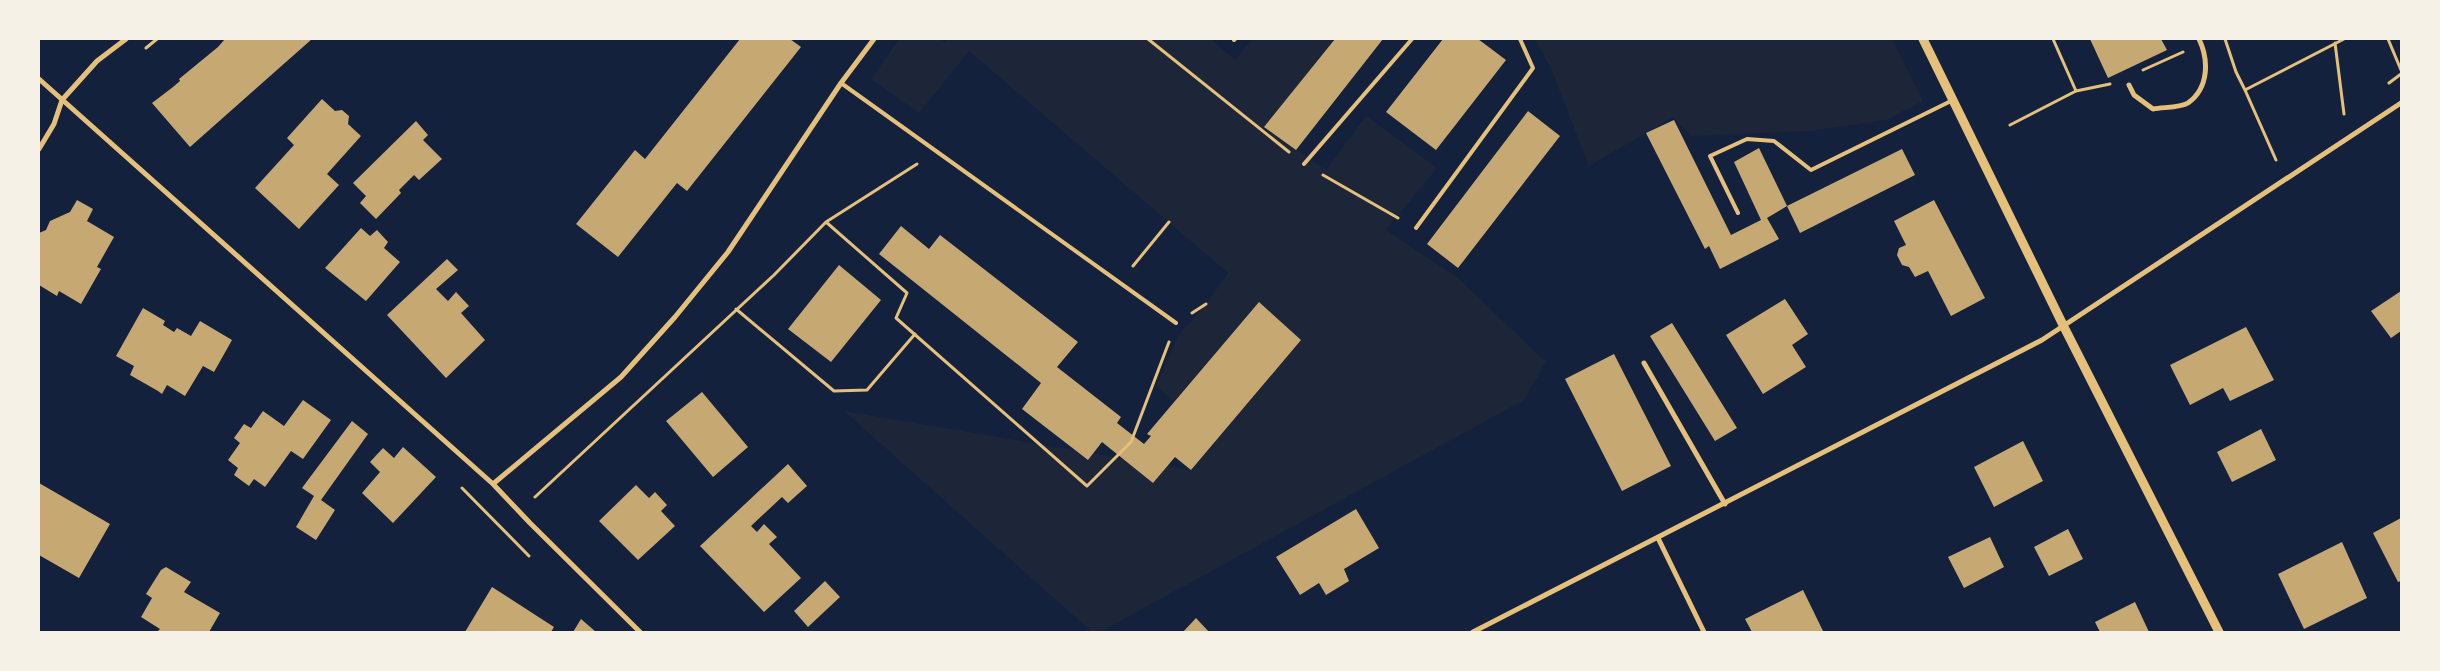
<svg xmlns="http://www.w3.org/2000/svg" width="2440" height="671" viewBox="0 0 2440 671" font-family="Helvetica,sans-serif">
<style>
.green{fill:#1d2539}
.building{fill:#c6a872}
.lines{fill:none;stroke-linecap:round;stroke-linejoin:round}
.path{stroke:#e5c07b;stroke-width:3}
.service{stroke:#e5c07b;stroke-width:4}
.minor{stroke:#e5c07b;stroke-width:5}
.tertiary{stroke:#e5c07b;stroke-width:9}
</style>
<rect width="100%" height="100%" fill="#14213d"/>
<!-- green -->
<path class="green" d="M 899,39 L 940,39 L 945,42 L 948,39 L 1211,39 L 1235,60 L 1253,39 L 1335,39 L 1265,128 L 1326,170 L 1366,116 L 1437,168 L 1386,230 L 1457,277 L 1546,362 L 1524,400 L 1100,632 L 1092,632 L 844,411 L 1191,470 L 1301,340 L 1259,302 L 1174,401 L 1156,387 L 1178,336 L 1206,304 L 1228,273 L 969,51 L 919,113 L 871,79 Z
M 1535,39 L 1892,39 L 1923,101 L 1886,120 L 1810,131 L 1692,136 L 1673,117 L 1589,166 L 1552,71 Z"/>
<!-- building -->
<path class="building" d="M 225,39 L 312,39 L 190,147 L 152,103 L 173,87 L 180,81 L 179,79 L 218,47 Z
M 740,39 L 790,39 L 801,47 L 687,191 L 677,183 L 618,257 L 576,224 L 635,150 L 645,159 Z
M 1335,39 L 1383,39 L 1296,150 L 1264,127 Z
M 1443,39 L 1478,39 L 1506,60 L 1436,150 L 1386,112 Z
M 2090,39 L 2161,39 L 2167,50 L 2108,78 Z
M 322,99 L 335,111 L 342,110 L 349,116 L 348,124 L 361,136 L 327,174 L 339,185 L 299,229 L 255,188 L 294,145 L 287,138 Z
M 1528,111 L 1560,136 L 1458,268 L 1427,244 Z
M 1674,120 L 1731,235 L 1761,220 L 1734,162 L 1759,148 L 1787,206 L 1767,218 L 1779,239 L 1720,269 L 1709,246 L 1705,249 L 1646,133 Z
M 416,121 L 428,135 L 423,140 L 442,159 L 419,180 L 414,175 L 399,190 L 401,193 L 376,219 L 360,203 L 366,196 L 353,183 Z
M 1902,149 L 1915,175 L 1800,233 L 1787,206 Z
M 77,200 L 93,209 L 87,221 L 114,237 L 97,267 L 101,269 L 81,304 L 59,291 L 57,296 L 39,285 L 39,233 L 46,230 L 50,221 L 70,212 Z
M 1934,200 L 1985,298 L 1951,316 L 1928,271 L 1915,277 L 1909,267 L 1902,265 L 1897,255 L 1899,248 L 1906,245 L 1894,221 Z
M 901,226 L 929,249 L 940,235 L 1078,342 L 1057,367 L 1121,417 L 1117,423 L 1144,444 L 1151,436 L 1147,434 L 1259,302 L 1301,340 L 1191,470 L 1175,457 L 1153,483 L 1102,442 L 1088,460 L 1022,409 L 1041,383 L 879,254 Z
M 361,228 L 370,236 L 377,230 L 388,242 L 384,248 L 400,262 L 366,301 L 325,268 Z
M 447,259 L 458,270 L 436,289 L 448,301 L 456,292 L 469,306 L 461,313 L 485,340 L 446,378 L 387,315 Z
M 839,265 L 881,300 L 831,362 L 788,329 Z
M 2401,291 L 2401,331 L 2391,338 L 2371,311 Z
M 1785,299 L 1808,334 L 1792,345 L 1806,367 L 1763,394 L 1726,335 Z
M 143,308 L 165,321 L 163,325 L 174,332 L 177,328 L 191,336 L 200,321 L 232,340 L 214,372 L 203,366 L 185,396 L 167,385 L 162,394 L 158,391 L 130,375 L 134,366 L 116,356 Z
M 1672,323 L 1737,428 L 1715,441 L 1650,336 Z
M 2246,327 L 2274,380 L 2230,401 L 2223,388 L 2190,405 L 2170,365 Z
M 1614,354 L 1671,466 L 1622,491 L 1565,379 Z
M 702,392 L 748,447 L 713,477 L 666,421 Z
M 303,400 L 331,420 L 303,459 L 291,451 L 265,487 L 254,479 L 249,486 L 234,475 L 238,468 L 228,460 L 240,443 L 234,438 L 244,424 L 251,428 L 263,411 L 284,426 Z
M 352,421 L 368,434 L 321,500 L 335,510 L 316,540 L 296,527 L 314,496 L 302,488 Z
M 2261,429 L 2276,460 L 2232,482 L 2217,452 Z
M 2023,441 L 2043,481 L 1994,507 L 1974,467 Z
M 403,447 L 436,477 L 393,523 L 362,493 L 380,472 L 370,462 L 383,448 L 394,458 Z
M 788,464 L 807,486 L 788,503 L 782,497 L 751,526 L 757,532 L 764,524 L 777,537 L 769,544 L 801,578 L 764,612 L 700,546 Z
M 39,483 L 110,524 L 79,578 L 39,555 Z
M 636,485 L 649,498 L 655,492 L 667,505 L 661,511 L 675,526 L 638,560 L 599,521 Z
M 1356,509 L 1379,548 L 1344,569 L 1349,581 L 1326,595 L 1319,583 L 1300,595 L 1276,557 Z
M 2401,518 L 2401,581 L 2398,582 L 2373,533 Z
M 2068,529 L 2083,559 L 2049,576 L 2034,547 Z
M 1990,537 L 2004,567 L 1964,588 L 1948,557 Z
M 2342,542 L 2367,598 L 2304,629 L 2278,574 Z
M 166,567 L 191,582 L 184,592 L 220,613 L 209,632 L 157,632 L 160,629 L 141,617 L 152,598 L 146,594 L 161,570 Z
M 825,581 L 840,597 L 808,627 L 794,611 Z
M 492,587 L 554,627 L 551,632 L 465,632 Z
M 1803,590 L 1823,631 L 1752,632 L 1745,619 Z
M 2135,602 L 2149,632 L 2100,632 L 2095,622 Z
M 1196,618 L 1209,632 L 1183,632 Z
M 581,619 L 596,632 L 573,632 Z"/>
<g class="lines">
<!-- path -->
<path class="path" d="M 1148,39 L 1289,152
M 2053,39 L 2076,91
M 2225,39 L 2236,72 L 2245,90 L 2344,39
M 2388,39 L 2401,70
M 2335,43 L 2344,114
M 146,48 L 157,39
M 2143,70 L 2183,52
M 2389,83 L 2401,74
M 2245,90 L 2276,160
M 2010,125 L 2076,91 L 2110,84
M 1323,175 L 1398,218
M 826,222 L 907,293 L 896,318 L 1087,486 L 1131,442 L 1169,342
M 1133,266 L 1169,222
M 736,309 L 834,391 L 867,390 L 915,334
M 1192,313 L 1206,304
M 462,488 L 529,556
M 535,497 L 774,275 L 826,222 L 917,164"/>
<!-- service -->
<path class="service" d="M 1234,40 L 1235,39
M 841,83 L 1176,323
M 1304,164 L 1412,39
M 1738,213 L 1710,156 L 1747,139 L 1774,141 L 1811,170 L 1953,100
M 1416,228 L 1533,68 L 1520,39"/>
<!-- minor -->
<path class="minor" d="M 39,79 L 493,484 L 530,523 L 640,632
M 2129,85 L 2134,95 L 2153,109 C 2163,107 2180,108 2188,103 C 2209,88 2209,60 2199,39
M 39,149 L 54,124 L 62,100 L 97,61 L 126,39
M 1644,363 L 1725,504
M 493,484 L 621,377 L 675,317 L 728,252 L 841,83 L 874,39
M 1658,538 L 1704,632
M 1473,632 L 2042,340 L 2401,103"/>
<!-- tertiary -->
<path class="tertiary" d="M 1923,39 L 2064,327 L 2219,632"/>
</g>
<!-- border -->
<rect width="2440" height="671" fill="none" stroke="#f6f1e7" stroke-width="80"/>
</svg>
